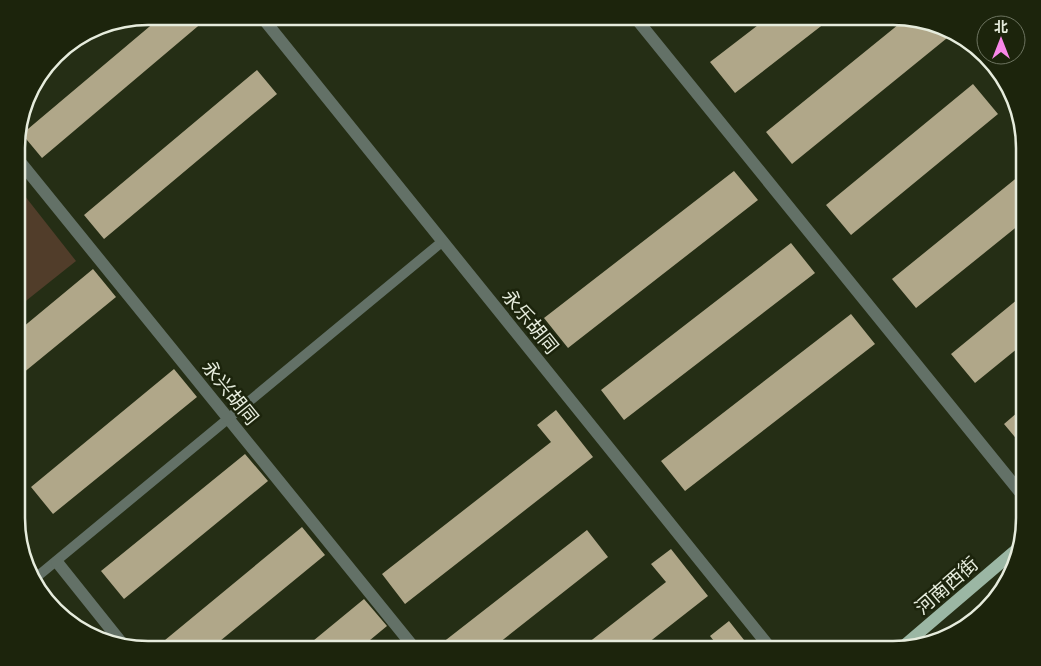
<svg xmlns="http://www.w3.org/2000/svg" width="1041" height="666" viewBox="0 0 1041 666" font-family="'Titillium Web','Noto Sans SC',sans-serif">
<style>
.green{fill:#513d2a}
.building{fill:#b0a789}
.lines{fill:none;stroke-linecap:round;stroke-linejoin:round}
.lane{stroke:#637167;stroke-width:10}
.street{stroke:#637167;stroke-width:12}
.primary{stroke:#9bb7a4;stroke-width:12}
.labels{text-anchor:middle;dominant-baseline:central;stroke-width:5;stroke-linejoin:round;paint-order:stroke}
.street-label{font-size:19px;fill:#e6ecdd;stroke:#1c240c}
.rim{fill:none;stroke:#e6ecdd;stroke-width:2.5}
</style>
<rect width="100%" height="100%" fill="#252e15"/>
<!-- green -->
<path class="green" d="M 17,186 L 76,261 L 17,308 Z"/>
<!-- building -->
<path class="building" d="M 162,16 L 210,16 L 42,158 L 22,134 Z
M 770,16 L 834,16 L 735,93 L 710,62 Z
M 904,20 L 952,34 L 792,164 L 766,132 Z
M 257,70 L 277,94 L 104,239 L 84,215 Z
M 973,84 L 998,114 L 851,235 L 826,205 Z
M 734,171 L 758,200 L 568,348 L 544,318 Z
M 1024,172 L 1024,221 L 916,308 L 892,279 Z
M 791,243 L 815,273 L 624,420 L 601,390 Z
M 93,269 L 116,297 L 17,378 L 17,332 Z
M 1024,294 L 1024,343 L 975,383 L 951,354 Z
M 851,314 L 875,344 L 685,491 L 661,461 Z
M 174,369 L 197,397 L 53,514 L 31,487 Z
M 1024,407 L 1024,448 L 1004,424 Z
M 556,410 L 593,457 L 405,604 L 382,574 L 551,442 L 537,425 Z
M 245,454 L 268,481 L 124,599 L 101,571 Z
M 302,527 L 325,555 L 209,650 L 163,650 L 159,645 Z
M 587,530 L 608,557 L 490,650 L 448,650 L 442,643 Z
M 671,549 L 708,596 L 639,650 L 579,650 L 666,582 L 651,564 Z
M 364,599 L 387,626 L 358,650 L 302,650 Z
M 729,621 L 752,650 L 721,650 L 710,636 Z"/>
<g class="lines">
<!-- lane -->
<path class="lane" d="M 33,580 L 443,241"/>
<!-- street -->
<path class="street" d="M 261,16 L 772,650
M 634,16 L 1024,497
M 17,158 L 416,650
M 57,562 L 121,642"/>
<!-- primary -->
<path class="primary" d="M 900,649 L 1017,549"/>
</g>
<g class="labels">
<!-- street labels -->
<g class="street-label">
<text transform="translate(531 321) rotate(51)">永乐胡同</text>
<text transform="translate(231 392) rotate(51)">永兴胡同</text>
<text transform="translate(946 585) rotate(-41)">河南西街</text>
</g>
</g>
<!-- crop -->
<path d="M0 0H1041V666H0ZM148 25H893A123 123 0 0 1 1016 148V518A123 123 0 0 1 893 641H148A123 123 0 0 1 25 518V148A123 123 0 0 1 148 25Z" fill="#1c240c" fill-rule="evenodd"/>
<path class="rim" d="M148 25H893A123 123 0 0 1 1016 148V518A123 123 0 0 1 893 641H148A123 123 0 0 1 25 518V148A123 123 0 0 1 148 25Z"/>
<!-- north arrow -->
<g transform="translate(1001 40)"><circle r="24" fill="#1c240c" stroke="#6d7460"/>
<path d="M0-4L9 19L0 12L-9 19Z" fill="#f987e9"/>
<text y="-8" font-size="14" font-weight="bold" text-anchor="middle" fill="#e6ecdd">北</text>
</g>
</svg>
